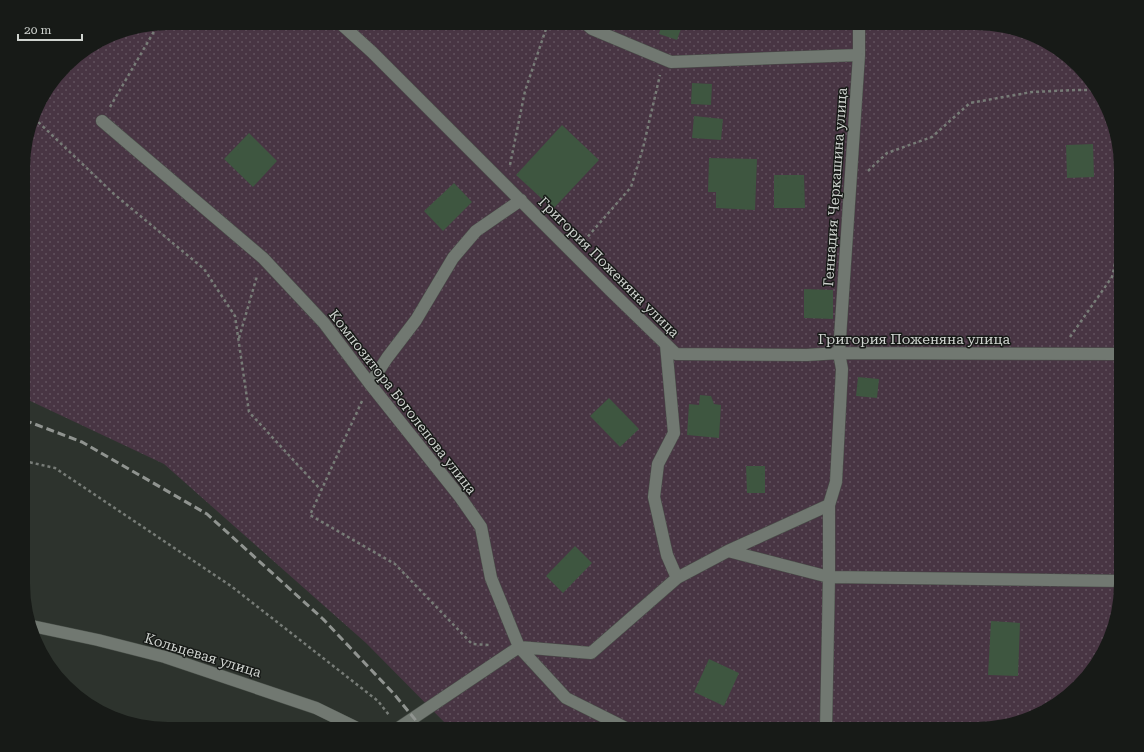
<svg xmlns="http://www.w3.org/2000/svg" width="1144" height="752" viewBox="0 0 1144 752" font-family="'Roboto Serif',serif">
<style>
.garden{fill:url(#garden-dots)}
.building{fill:#3e5640}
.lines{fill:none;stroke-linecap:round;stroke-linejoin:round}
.minor-casing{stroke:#494f49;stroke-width:13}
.path{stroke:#777c77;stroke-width:2.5;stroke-dasharray:3 3;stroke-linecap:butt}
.minor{stroke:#717871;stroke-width:12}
.rail{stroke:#909490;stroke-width:3;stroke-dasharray:8 4;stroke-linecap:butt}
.labels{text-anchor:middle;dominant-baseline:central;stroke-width:3;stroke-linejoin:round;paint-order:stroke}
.street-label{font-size:14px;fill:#cfd3cf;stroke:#171a17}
</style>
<defs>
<pattern id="garden-dots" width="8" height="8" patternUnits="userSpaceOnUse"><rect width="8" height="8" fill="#483543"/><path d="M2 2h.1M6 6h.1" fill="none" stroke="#61515d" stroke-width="1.8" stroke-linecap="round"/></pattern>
</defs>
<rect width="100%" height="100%" fill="#2d332d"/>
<!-- garden -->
<path class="garden" d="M 168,23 L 976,23 L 1022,31 L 1057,48 L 1102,96 L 1121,159 L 1121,593 L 1113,630 L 1096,665 L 1048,710 L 985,729 L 451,729 L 366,643 L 164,464 L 24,398 L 24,150 L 38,104 L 72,59 L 113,34 Z"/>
<!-- building -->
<path class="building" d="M 662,23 L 683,23 L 677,40 L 659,34 Z
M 692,83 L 712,84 L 711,105 L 691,104 Z
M 694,116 L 723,119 L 721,140 L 692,138 Z
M 562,125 L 599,160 L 553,209 L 516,175 Z
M 249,133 L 277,161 L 253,187 L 224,159 Z
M 1093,144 L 1094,177 L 1067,178 L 1066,145 Z
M 709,158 L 757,159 L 755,210 L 716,208 L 716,192 L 708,192 Z
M 774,175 L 804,175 L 805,208 L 774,208 Z
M 454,183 L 472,202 L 443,231 L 424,211 Z
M 804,289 L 833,290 L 833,319 L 804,318 Z
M 858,377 L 879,379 L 877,398 L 856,396 Z
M 700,395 L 711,396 L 714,404 L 721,405 L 719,438 L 687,435 L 689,404 L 699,405 Z
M 609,398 L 639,429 L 620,447 L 590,416 Z
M 746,466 L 765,466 L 765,493 L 747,493 Z
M 575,546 L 592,563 L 563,593 L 546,576 Z
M 991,621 L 1020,623 L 1018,676 L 988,675 Z
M 709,659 L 739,673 L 724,706 L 694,692 Z"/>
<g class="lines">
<!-- minor casing -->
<g class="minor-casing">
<path id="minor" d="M 340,23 L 372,52 L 611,291 L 676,354 L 807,355 L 839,353 L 1121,354
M 585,23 L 592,29 L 671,62 L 859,55
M 102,121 L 263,258 L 324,323 L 370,384 L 460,497 L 481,527 L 491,578 L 519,647 L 566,698 L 628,729
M 666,345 L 674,433 L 658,464 L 654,497 L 667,555 L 677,578
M 370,384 L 387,358 L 416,320 L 453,258 L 476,231 L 521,200
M 728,551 L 829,577 L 1121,581
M 32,626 L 98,640 L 165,657 L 316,708 L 359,729
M 397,729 L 519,647 L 591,653 L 677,578 L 728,551 L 829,505 L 836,482 L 842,369 L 839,353 L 859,55 L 859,23
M 826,729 L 829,577 L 829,505"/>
</g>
<!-- path -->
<path class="path" d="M 110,107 L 156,28 L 154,26
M 34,118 L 114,194 L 204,269 L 235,316 L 249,412 L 321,490
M 510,165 L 525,91 L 548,23
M 868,171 L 887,153 L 932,137 L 970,103 L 1032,92 L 1076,90 L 1096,90
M 584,241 L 631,187 L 643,148 L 660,75
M 1070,337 L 1112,277 L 1121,237
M 239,338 L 257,276
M 362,401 L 310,515 L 395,564 L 472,644 L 490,645
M 24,461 L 55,468 L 231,586 L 378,701 L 389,715"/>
<!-- minor -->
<use href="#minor" class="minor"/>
<!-- rail -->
<path class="rail" d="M 24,420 L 82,442 L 207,514 L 323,619 L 394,694 L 423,729"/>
</g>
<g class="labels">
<!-- street labels -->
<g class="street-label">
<text transform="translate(835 187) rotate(-86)">Геннадия Черкашина улица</text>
<text transform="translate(609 267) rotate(45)">Григория Поженяна улица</text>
<text x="914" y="339">Григория Поженяна улица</text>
<text transform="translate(403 402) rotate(52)">Композитора Боголепова улица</text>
<text transform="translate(203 655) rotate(17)">Кольцевая улица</text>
</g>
</g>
<!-- crop -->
<path d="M0 0H1144V752H0ZM168 30H976A138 138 0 0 1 1114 168V584A138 138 0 0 1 976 722H168A138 138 0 0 1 30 584V168A138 138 0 0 1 168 30Z" fill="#171a17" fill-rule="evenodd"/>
<!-- scale -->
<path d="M18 34v6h64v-6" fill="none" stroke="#cfd3cf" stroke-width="2"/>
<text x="24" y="34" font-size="12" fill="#cfd3cf" stroke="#171a17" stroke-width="3" paint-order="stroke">20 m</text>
</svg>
